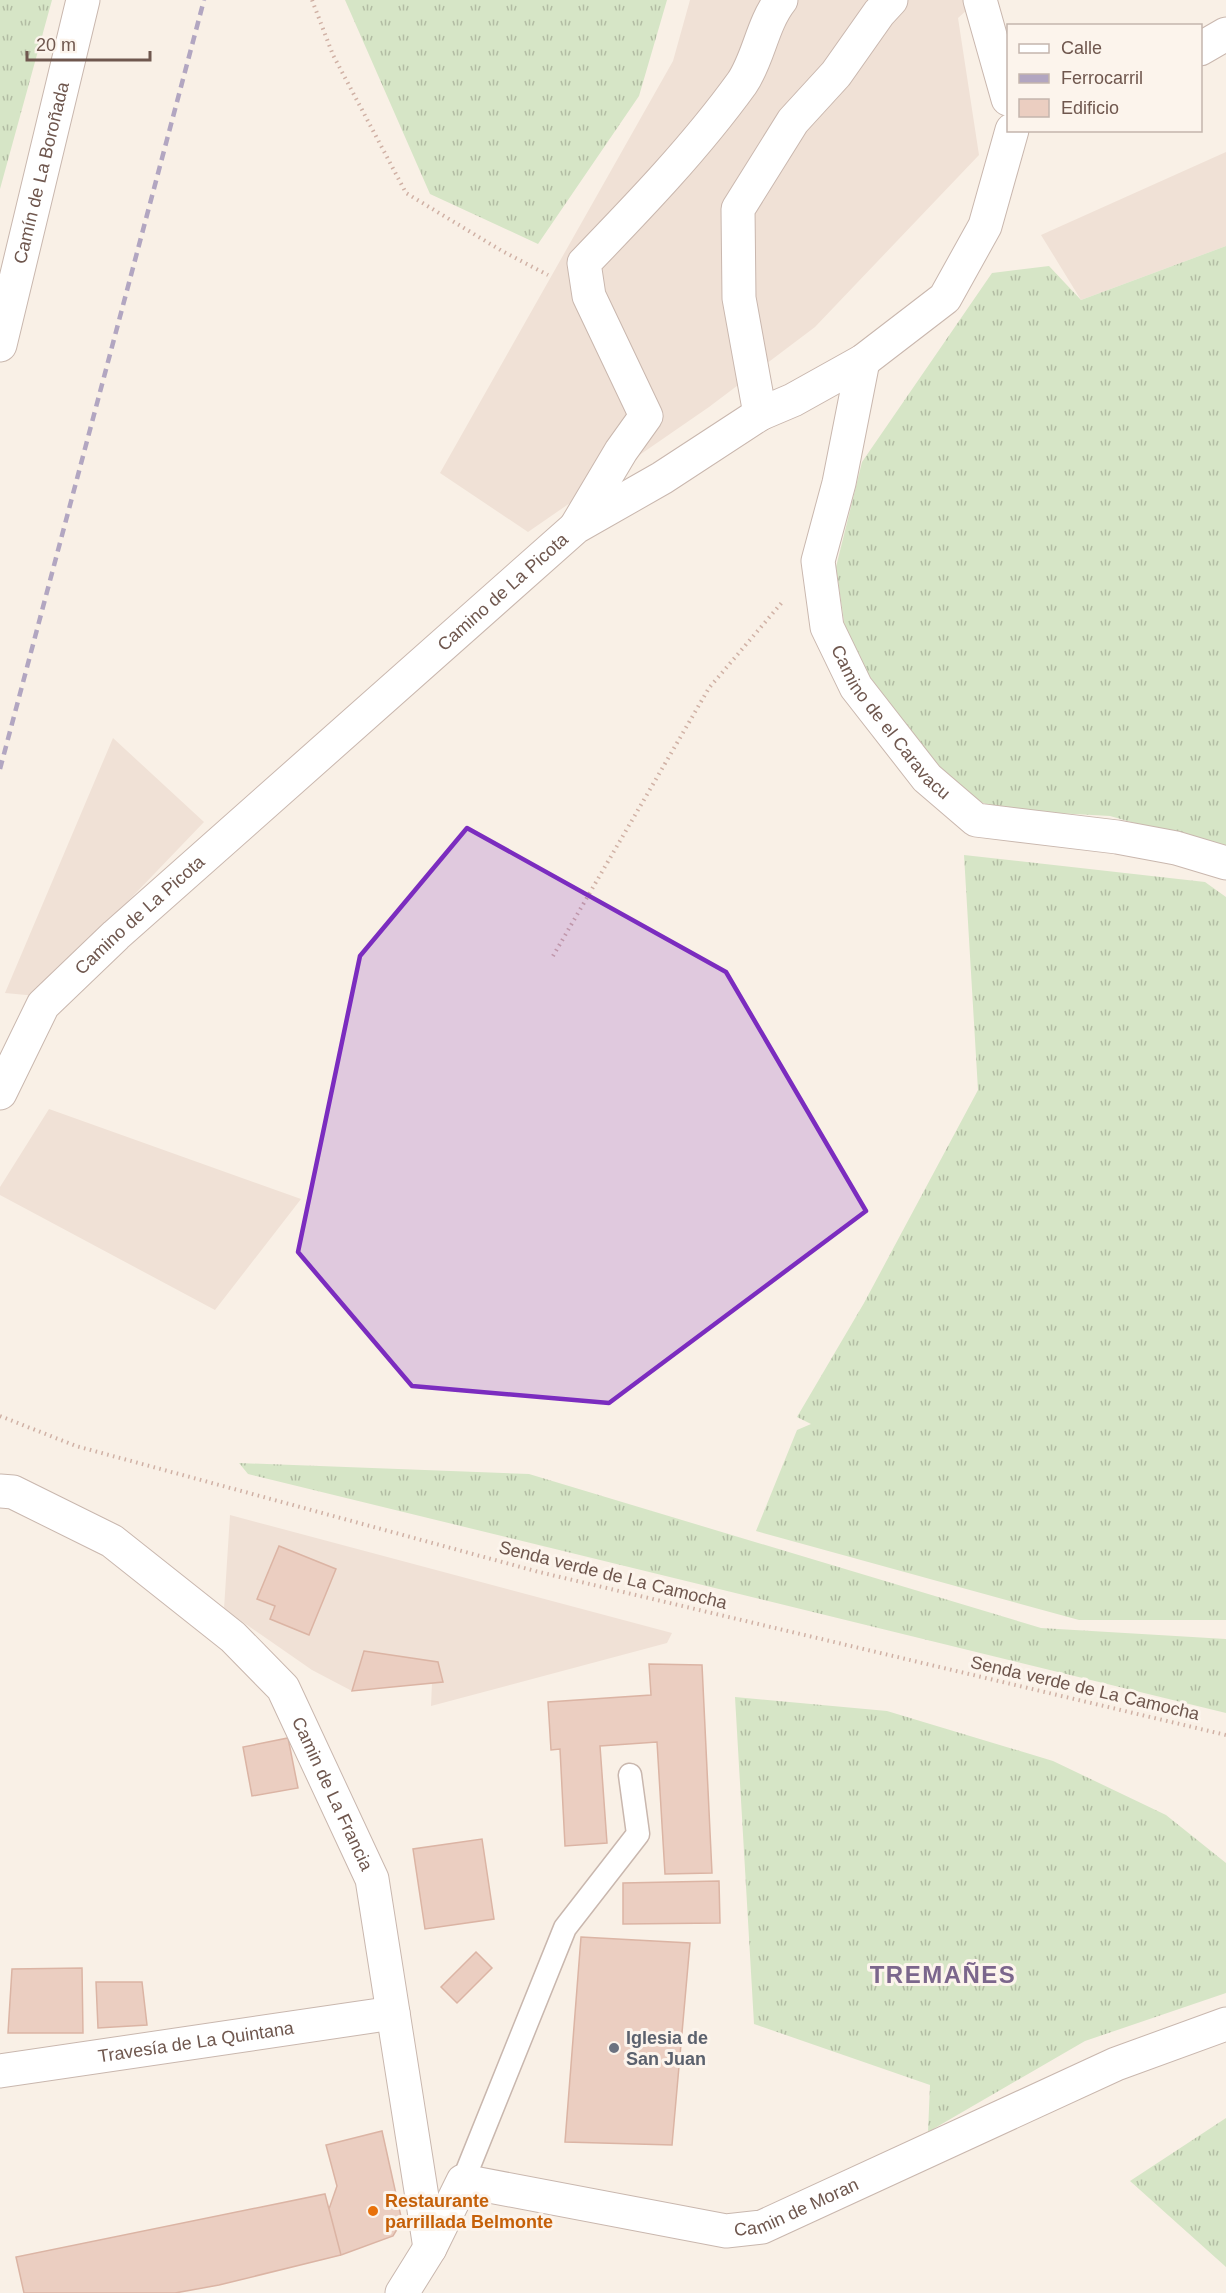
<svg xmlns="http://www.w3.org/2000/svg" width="1226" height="2293" viewBox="0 0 1226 2293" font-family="Helvetica,sans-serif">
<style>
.residential{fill:#f0e1d6}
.grass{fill:url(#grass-tufts)}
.building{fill:#ebcec1;stroke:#dbb4a4;stroke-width:1.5}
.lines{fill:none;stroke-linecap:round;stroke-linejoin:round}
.lane-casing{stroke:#c9b7ae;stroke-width:25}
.street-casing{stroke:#c9b7ae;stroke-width:35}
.path{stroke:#d0b1a5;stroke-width:4;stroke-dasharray:1.5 4.5;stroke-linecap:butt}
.lane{stroke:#fff;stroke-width:22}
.street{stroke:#fff;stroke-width:33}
.rail{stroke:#b2a6c1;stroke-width:4.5;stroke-dasharray:9 6;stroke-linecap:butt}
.marked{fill:#7b2cbf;fill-opacity:0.2;stroke:#7b2cbf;stroke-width:4.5;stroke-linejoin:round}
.worship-dot{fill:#6b7280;stroke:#fcf4ec;stroke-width:2}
.food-dot{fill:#e8710a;stroke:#fcf4ec;stroke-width:2}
.labels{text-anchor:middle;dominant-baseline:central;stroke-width:6;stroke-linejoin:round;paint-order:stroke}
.street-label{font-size:18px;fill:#6f574e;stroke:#fcf4ec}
.worship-label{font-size:18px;font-weight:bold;fill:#5b616d;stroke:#fcf4ec;text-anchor:start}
.food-label{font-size:18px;font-weight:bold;fill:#c56008;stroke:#fcf4ec;text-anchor:start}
.district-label{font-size:24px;font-weight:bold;letter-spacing:1.5px;fill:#7b668c;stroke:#fcf4ec}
</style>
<defs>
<pattern id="grass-tufts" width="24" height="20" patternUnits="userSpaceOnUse" patternTransform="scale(1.5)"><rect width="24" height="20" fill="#d6e5c6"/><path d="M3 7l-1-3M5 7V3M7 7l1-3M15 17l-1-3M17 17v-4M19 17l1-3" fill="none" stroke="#b2bca3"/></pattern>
</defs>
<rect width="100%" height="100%" fill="#f9f0e6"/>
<!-- residential -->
<path class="residential" d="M 690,0 L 978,0 L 958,18 L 979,155 L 815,327 L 709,407 L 528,532 L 440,473 L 673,61 Z
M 1226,152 L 1226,246 L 1081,300 L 1041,235 Z
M 113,738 L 204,822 L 37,996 L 5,993 Z
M 49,1109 L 301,1199 L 215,1310 L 0,1195 L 0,1187 Z
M 230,1515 L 672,1633 L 667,1643 L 431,1706 L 432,1683 L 352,1691 L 312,1670 L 224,1609 Z"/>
<!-- grass -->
<path class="grass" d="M 0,0 L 52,0 L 0,189 Z
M 345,0 L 667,0 L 639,96 L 538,244 L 430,194 Z
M 1226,246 L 1226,849 L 1110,816 L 1002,810 L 960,794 L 848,649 L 836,567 L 862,462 L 992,273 L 1049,266 L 1081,300 Z
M 964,855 L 1205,882 L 1226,897 L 1226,1620 L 1079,1620 L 756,1531 L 797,1430 L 811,1424 L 797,1417 L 864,1303 L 978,1090 Z
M 239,1463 L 529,1474 L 1041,1628 L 1226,1639 L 1226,1713 L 248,1474 Z
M 735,1697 L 887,1711 L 1053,1761 L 1166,1815 L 1226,1863 L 1226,1993 L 1085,2041 L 928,2132 L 930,2085 L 754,2024 Z
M 1226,2118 L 1226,2267 L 1130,2181 Z"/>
<!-- building -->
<path class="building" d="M 279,1546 L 336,1569 L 309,1635 L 270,1619 L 275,1606 L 257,1599 Z
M 364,1651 L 438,1662 L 443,1682 L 352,1691 Z
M 649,1664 L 702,1665 L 712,1873 L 665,1874 L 657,1742 L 600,1746 L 607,1843 L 565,1846 L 560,1749 L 551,1750 L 548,1702 L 651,1695 Z
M 288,1738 L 298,1788 L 252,1796 L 243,1747 Z
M 482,1839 L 494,1919 L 425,1929 L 413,1849 Z
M 719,1881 L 720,1923 L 623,1924 L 623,1883 Z
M 581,1937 L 690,1943 L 672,2145 L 565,2142 Z
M 476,1952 L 492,1968 L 457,2003 L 441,1987 Z
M 82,1968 L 83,2033 L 8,2033 L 12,1969 Z
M 96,1982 L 142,1982 L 147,2025 L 98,2028 Z
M 382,2131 L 402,2221 L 393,2236 L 341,2255 L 329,2209 L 337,2186 L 326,2145 Z
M 325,2194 L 341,2255 L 219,2285 L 175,2293 L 24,2293 L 16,2257 Z"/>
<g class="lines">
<!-- lane casing -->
<g class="lane-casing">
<path id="lane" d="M 463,2181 L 565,1928 L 638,1834 L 630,1775"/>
</g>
<!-- street casing -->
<g class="street-casing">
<g id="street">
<path d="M 980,0 L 1008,99"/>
<path d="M 1200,49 L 1226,34"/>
<path id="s1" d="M 0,345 L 83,0"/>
<path id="s2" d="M 863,361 L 839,483 L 818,561 L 827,627 L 856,687 L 927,778 L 976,820 L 1117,837 L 1176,848 L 1226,863"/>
<path d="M 760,414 L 739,298 L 738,209 L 793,121 L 836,74 L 879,13 L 891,0"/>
<path d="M 577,525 L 621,451 L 646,416 L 589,296 L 584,263 C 639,206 695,148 742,83 C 759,58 762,24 781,0"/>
<path id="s3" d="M 0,1093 L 43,1005 L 116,935 L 576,527 L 662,478 L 760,414 L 793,400 L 863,361 L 945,298 L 985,226 L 1012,130"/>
<path id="s4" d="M 0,1491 L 13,1492 L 112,1541 L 233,1637 L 283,1688 L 372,1879 L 430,2248"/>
<path id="s5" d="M 0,2071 L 393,2013"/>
<path id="s6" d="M 402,2293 L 430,2248 L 463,2181 L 726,2231 L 762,2227 L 1116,2064 L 1226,2024"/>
</g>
</g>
<!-- path -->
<path class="path" d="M 312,0 L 333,55 L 406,193 L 502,251 L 548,275
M 553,956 L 709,688 L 784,600
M 0,1416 L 76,1446 L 539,1572 L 1226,1735"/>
<!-- lane -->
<use href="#lane" class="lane"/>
<!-- street -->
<use href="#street" class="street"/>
<!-- rail -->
<path class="rail" d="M 0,769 L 204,0"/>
</g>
<!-- marked area -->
<path class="marked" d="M 467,828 L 726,972 L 866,1211 L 609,1403 L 412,1386 L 298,1252 L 360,956 Z"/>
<!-- markers -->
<circle class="worship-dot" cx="614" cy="2048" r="6"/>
<circle class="food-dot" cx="373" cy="2211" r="6"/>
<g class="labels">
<!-- street labels -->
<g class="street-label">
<text stroke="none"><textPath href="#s1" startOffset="177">Camín de La Boroñada</textPath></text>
<text stroke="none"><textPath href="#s3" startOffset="716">Camino de La Picota</textPath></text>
<text stroke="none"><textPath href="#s2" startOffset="387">Camino de el Caravacu</textPath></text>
<text stroke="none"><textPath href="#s3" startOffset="230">Camino de La Picota</textPath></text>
<text transform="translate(613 1575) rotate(14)">Senda verde de La Camocha</text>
<text transform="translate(1085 1688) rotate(13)">Senda verde de La Camocha</text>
<text stroke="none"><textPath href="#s4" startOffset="466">Camin de La Francia</textPath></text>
<text stroke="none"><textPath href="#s5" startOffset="198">Travesía de La Quintana</textPath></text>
<text stroke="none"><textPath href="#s6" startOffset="470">Camin de Moran</textPath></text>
</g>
<!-- worship labels -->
<g class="worship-label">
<text x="626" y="2038">Iglesia de<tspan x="626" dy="21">San Juan</tspan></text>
</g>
<!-- food labels -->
<g class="food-label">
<text x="385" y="2201">Restaurante<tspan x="385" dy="21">parrillada Belmonte</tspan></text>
</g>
<!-- district labels -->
<g class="district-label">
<text x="943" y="1974">TREMAÑES</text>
</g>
</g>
<!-- legend -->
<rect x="1007" y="24" width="195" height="108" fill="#fcf4ec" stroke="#c4b5ad" stroke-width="1.5"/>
<rect x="1019" y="44" width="30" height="9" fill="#ffffff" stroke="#c4b5ad" stroke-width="1.5"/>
<text x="1061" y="54" font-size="18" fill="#6f574e">Calle</text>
<rect x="1019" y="74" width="30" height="9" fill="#b2a6c1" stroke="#c4b5ad" stroke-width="1.5"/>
<text x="1061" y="84" font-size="18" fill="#6f574e">Ferrocarril</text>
<rect x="1019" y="99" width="30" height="18" fill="#ebcec1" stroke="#c4b5ad" stroke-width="1.5"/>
<text x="1061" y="114" font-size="18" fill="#6f574e">Edificio</text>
<!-- scale -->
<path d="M27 51v9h123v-9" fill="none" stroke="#6f574e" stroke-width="3"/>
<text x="36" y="51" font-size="18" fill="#6f574e" stroke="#fcf4ec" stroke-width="4.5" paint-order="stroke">20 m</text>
</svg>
